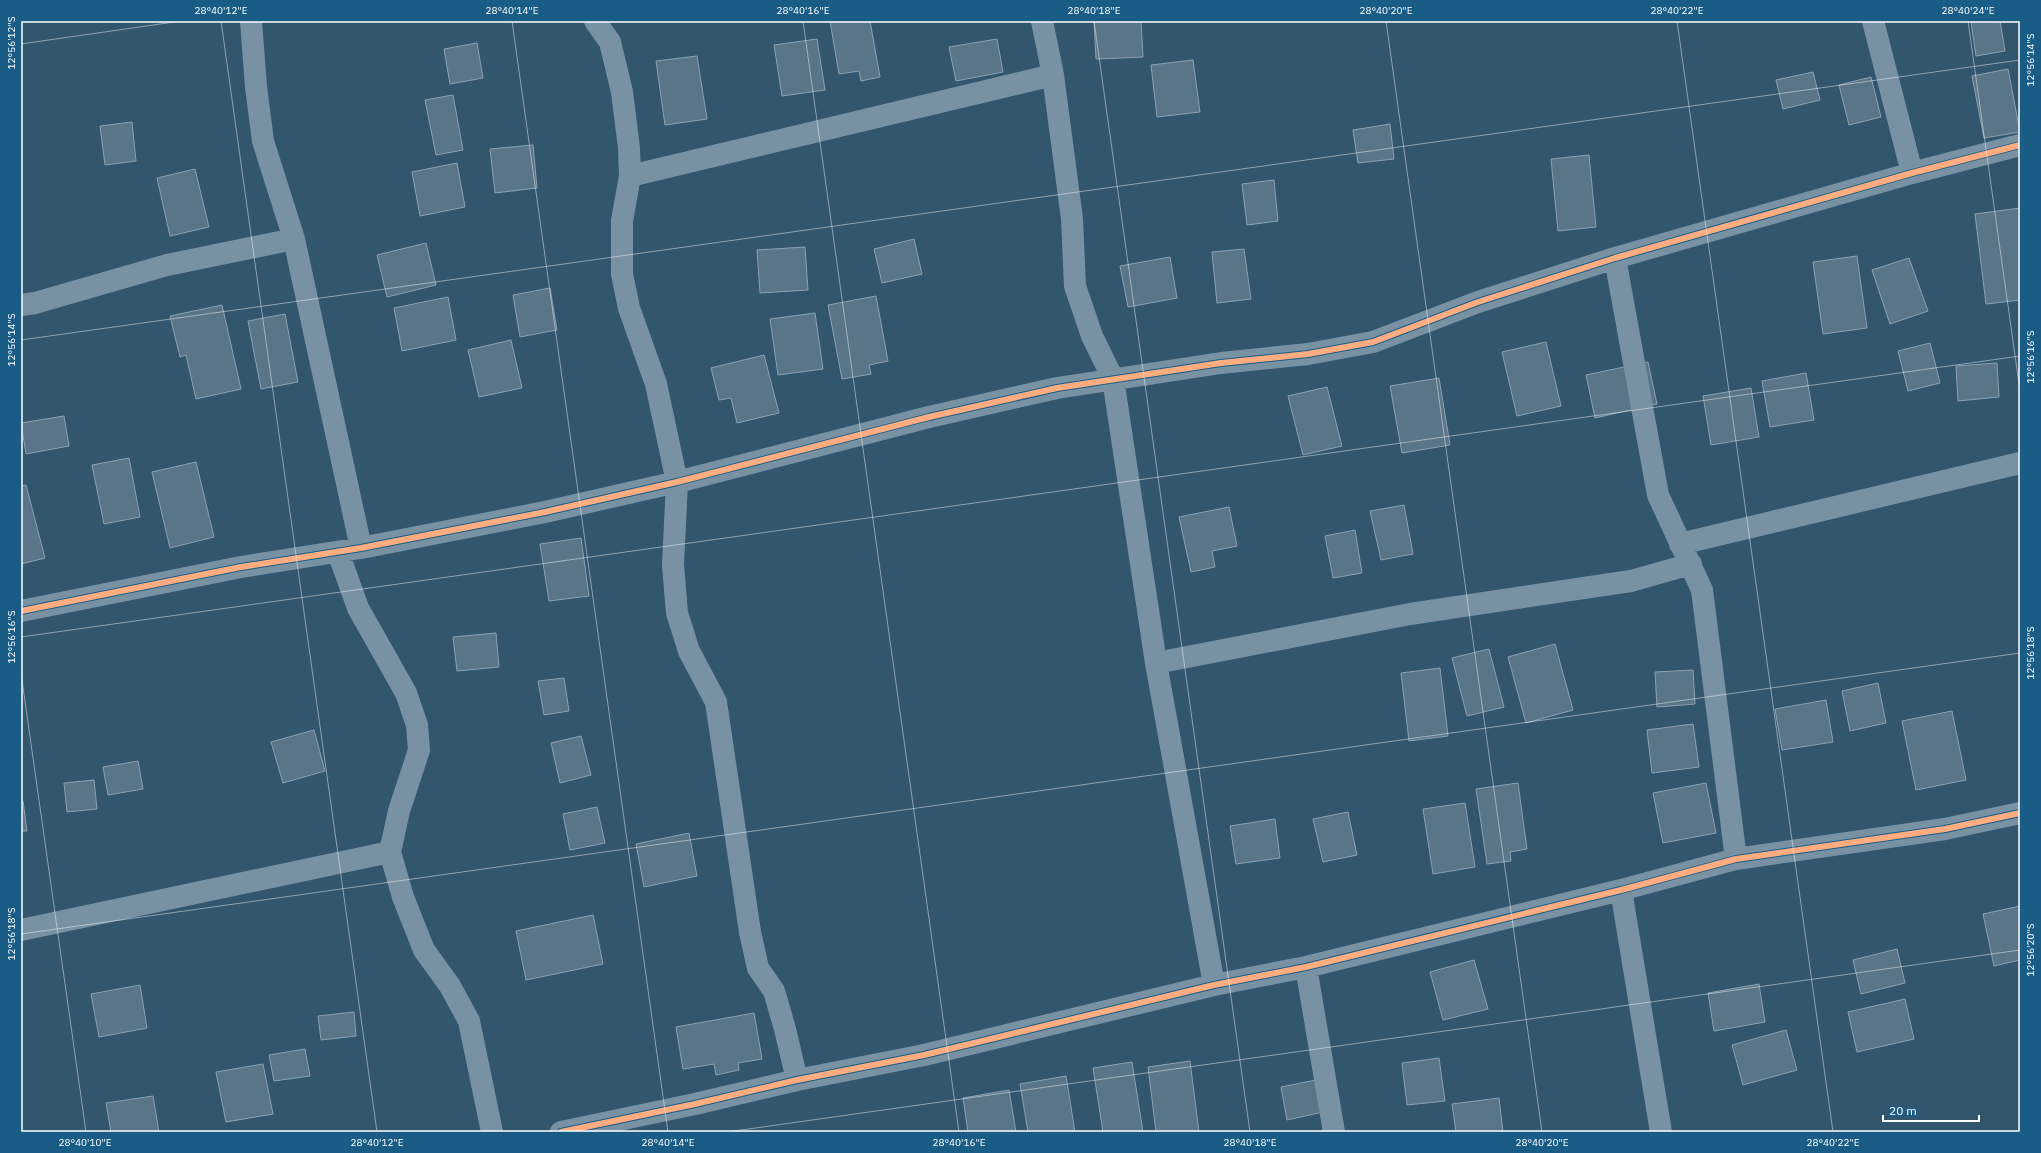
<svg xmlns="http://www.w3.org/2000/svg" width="2041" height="1153" viewBox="0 0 2041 1153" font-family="'IBM Plex Sans',sans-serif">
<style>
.building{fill:#5a7587;stroke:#8ca2b1}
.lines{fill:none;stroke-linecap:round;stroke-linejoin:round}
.street{stroke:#7892a4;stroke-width:22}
.cycleway-casing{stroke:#195c86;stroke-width:8}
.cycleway{stroke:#ffac80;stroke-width:6}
.ticks{fill:none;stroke:#fff;stroke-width:1;stroke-opacity:0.45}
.neatline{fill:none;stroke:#fff;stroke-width:1.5}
.ticks-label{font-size:10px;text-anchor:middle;fill:#fff}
</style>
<rect width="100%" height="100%" fill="#32566e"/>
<!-- building -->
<path class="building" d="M 830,21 L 870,21 L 880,77 L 861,81 L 859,71 L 839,74 Z
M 1094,21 L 1141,21 L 1143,57 L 1096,59 Z
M 1980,21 L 2000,21 L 2005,51 L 1976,56 L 1971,22 Z
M 817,39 L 825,90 L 782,96 L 774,45 Z
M 997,39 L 1003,72 L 956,81 L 949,47 Z
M 477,43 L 483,78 L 450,84 L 444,49 Z
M 697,56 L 707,119 L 665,125 L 656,61 Z
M 1193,60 L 1200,112 L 1157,117 L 1151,65 Z
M 2008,69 L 2020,132 L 1984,138 L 1972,76 Z
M 1813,72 L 1820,100 L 1783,109 L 1776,80 Z
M 1871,77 L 1881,117 L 1849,125 L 1839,85 Z
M 453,95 L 463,150 L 436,155 L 425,100 Z
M 132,122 L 136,161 L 105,165 L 100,126 Z
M 1390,124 L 1394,159 L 1358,163 L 1353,130 Z
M 533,145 L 537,188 L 495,193 L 490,149 Z
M 1589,155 L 1596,227 L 1558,231 L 1551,159 Z
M 457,163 L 465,207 L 420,216 L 412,172 Z
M 195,169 L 209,227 L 170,236 L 157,178 Z
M 1274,180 L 1278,221 L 1247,225 L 1242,184 Z
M 2020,208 L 2020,300 L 1986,304 L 1975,214 Z
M 914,239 L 922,274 L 882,283 L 874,249 Z
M 426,243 L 436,285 L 387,297 L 377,255 Z
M 805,247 L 808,290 L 760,293 L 757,250 Z
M 1244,249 L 1251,299 L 1217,303 L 1212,252 Z
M 1857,256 L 1867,328 L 1823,334 L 1813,262 Z
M 1170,257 L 1177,298 L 1128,307 L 1120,266 Z
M 1909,258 L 1928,311 L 1890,324 L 1872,270 Z
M 550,288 L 557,330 L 520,337 L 513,295 Z
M 876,296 L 888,361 L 869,365 L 871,374 L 842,379 L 828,305 Z
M 448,297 L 456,340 L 402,351 L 394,308 Z
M 222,305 L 241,389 L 196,399 L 186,355 L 180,357 L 170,316 Z
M 815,313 L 823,369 L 778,375 L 770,319 Z
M 285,314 L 298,382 L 261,389 L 248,321 Z
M 511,340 L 522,388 L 479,397 L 468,350 Z
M 1546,342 L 1561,406 L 1517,416 L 1502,352 Z
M 1930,343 L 1940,383 L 1908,391 L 1898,351 Z
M 764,355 L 779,413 L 737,423 L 731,398 L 719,400 L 711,368 Z
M 1648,362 L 1657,404 L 1595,418 L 1586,375 Z
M 1997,363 L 1999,397 L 1958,401 L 1956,366 Z
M 1806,373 L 1814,420 L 1770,427 L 1762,381 Z
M 1439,378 L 1450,445 L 1402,453 L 1390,386 Z
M 1327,387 L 1342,446 L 1303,455 L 1288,396 Z
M 1751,388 L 1759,437 L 1711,445 L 1703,396 Z
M 64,416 L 69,446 L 26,454 L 21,423 Z
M 129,458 L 140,517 L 104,524 L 92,465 Z
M 196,462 L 214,537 L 170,548 L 152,472 Z
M 26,485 L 45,558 L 21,564 L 21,486 Z
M 1404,505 L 1413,554 L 1381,560 L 1370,511 Z
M 1229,507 L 1237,546 L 1212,551 L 1215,567 L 1191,572 L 1179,517 Z
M 1355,530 L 1362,573 L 1333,578 L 1325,536 Z
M 581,538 L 589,596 L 549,601 L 540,544 Z
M 496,633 L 499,667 L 457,671 L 453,637 Z
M 1555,644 L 1573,710 L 1526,723 L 1508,657 Z
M 1489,649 L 1504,707 L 1467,716 L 1452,658 Z
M 1440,668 L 1448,736 L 1409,741 L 1401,673 Z
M 1693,670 L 1695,704 L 1657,707 L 1655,672 Z
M 564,678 L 569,711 L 544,715 L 538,681 Z
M 1878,683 L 1886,723 L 1850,731 L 1842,691 Z
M 1826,700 L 1833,742 L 1782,750 L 1775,709 Z
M 1952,711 L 1966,780 L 1916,790 L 1902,721 Z
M 1693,724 L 1699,767 L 1652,773 L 1647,730 Z
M 314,730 L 325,771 L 283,783 L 271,742 Z
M 581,736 L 591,775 L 560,783 L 551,743 Z
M 138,761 L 143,789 L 108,795 L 103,767 Z
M 94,780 L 97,809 L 67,812 L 64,783 Z
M 1518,783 L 1527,849 L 1510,852 L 1511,861 L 1487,864 L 1476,789 Z
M 1706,783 L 1716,833 L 1663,843 L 1653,793 Z
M 21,801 L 23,801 L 27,831 L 21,831 Z
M 1465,803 L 1475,867 L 1433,874 L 1423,809 Z
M 597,807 L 605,843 L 570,850 L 563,814 Z
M 1348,812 L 1357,855 L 1323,862 L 1313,819 Z
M 1275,819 L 1280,858 L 1236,864 L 1230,826 Z
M 689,833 L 697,876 L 644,887 L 636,844 Z
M 2020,906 L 2020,960 L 1994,966 L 1983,914 Z
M 593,915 L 603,964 L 526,980 L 516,931 Z
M 1897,949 L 1905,983 L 1861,994 L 1853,960 Z
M 1474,960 L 1488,1009 L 1443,1020 L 1430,972 Z
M 1759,984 L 1765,1022 L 1714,1031 L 1708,993 Z
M 140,985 L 147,1028 L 99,1037 L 91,994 Z
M 1905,999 L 1914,1039 L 1857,1052 L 1848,1012 Z
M 354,1012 L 356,1036 L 321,1040 L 318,1016 Z
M 754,1013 L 762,1059 L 738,1063 L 739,1070 L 716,1075 L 714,1064 L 683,1069 L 676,1027 Z
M 1786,1030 L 1797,1070 L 1743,1085 L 1732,1045 Z
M 305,1049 L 310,1076 L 274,1081 L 269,1055 Z
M 1439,1058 L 1445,1101 L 1407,1105 L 1402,1063 Z
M 1190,1061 L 1199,1132 L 1156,1132 L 1148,1067 Z
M 1132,1062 L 1143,1132 L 1103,1132 L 1093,1068 Z
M 263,1064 L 273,1114 L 226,1122 L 216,1072 Z
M 1066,1076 L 1075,1132 L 1028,1132 L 1020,1084 Z
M 1316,1080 L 1323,1112 L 1287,1120 L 1281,1087 Z
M 1009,1090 L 1016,1132 L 968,1132 L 963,1098 Z
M 153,1096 L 159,1132 L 111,1132 L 106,1103 Z
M 1499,1098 L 1503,1132 L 1456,1132 L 1452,1104 Z"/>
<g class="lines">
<!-- street -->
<path class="street" d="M 251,21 L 256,87 L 263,141 L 294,239 L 361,548
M 595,21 L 610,42 L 622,92 L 629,148 L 630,176 L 622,221 L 622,274 L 629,308 L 656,384 L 677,482 L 673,565 L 677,613 L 689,651 L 716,702 L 750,932 L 758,968 L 774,991 L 785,1029 L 797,1080
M 1042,21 L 1053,75 L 1072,219 L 1075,286 L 1092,336 L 1113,379 L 1156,663 L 1214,985
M 1873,21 L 1912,173
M 630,176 L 1053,75
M 1615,258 L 1658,495 L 1702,590 L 1736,859
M 21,305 L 35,303 L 167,265 L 294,239
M 1680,544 L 2020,463
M 338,552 L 358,608 L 406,693 L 417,725 L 419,750 L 399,811 L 390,852 L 403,897 L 424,950 L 450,986 L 469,1021 L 492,1132
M 21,611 L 241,567 L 361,548 L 545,512 L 677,482 L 929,417 L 1057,388 L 1221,363 L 1308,354 L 1373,342 L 1478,302 L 1615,258 L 1912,173 L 2020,145
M 1156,663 L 1410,614 L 1631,581 L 1691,564
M 1621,890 L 1661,1132
M 21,930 L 390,852
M 1306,967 L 1334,1132
M 561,1132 L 695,1104 L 797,1080 L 924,1055 L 1214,985 L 1306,967 L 1621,890 L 1736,859 L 1945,829 L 2020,813"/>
<!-- cycleway casing -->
<g class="cycleway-casing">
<path id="cycleway" d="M 21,611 L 241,567 L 361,548 L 545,512 L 677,482 L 929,417 L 1057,388 L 1221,363 L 1308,354 L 1373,342 L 1478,302 L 1615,258 L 1912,173 L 2020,145
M 561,1132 L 695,1104 L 797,1080 L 924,1055 L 1214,985 L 1306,967 L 1621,890 L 1736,859 L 1945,829 L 2020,813"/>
</g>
<!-- cycleway -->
<use href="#cycleway" class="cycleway"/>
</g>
<!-- ticks -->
<path class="ticks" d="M 221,21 L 377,1132M 512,21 L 668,1132M 803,21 L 959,1132M 1094,21 L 1250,1132M 1386,21 L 1542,1132M 1677,21 L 1833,1132M 1968,21 L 2020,391M 21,44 L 181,21M 21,340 L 2020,60M 21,637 L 2020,356M 21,673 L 86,1132M 21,934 L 2020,653M 727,1132 L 2020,950"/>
<!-- border -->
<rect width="2041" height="1153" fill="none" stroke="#195c86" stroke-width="44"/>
<!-- scale -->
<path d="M1883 1115v6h96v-6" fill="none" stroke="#ffffff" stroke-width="2"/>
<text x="1889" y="1115" font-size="12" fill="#ffffff" stroke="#195c86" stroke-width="3" paint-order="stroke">20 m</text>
<rect x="22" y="22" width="1997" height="1109" class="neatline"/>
<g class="ticks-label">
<text x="221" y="14">28°40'12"E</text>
<text x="512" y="14">28°40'14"E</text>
<text x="803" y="14">28°40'16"E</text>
<text x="1094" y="14">28°40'18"E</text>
<text x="1386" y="14">28°40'20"E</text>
<text x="1677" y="14">28°40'22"E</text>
<text x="1968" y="14">28°40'24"E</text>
<text transform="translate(11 43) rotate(-90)" y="4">12°56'12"S</text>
<text transform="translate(2030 60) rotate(-90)" y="4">12°56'14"S</text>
<text transform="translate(11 340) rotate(-90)" y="4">12°56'14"S</text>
<text transform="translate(2030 357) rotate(-90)" y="4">12°56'16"S</text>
<text transform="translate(11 637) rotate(-90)" y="4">12°56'16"S</text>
<text transform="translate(2030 653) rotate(-90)" y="4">12°56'18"S</text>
<text transform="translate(11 934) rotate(-90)" y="4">12°56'18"S</text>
<text transform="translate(2030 950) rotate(-90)" y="4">12°56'20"S</text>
<text x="85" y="1146">28°40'10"E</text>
<text x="377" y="1146">28°40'12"E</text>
<text x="668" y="1146">28°40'14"E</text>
<text x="959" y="1146">28°40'16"E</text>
<text x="1250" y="1146">28°40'18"E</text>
<text x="1542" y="1146">28°40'20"E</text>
<text x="1833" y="1146">28°40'22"E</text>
</g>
</svg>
